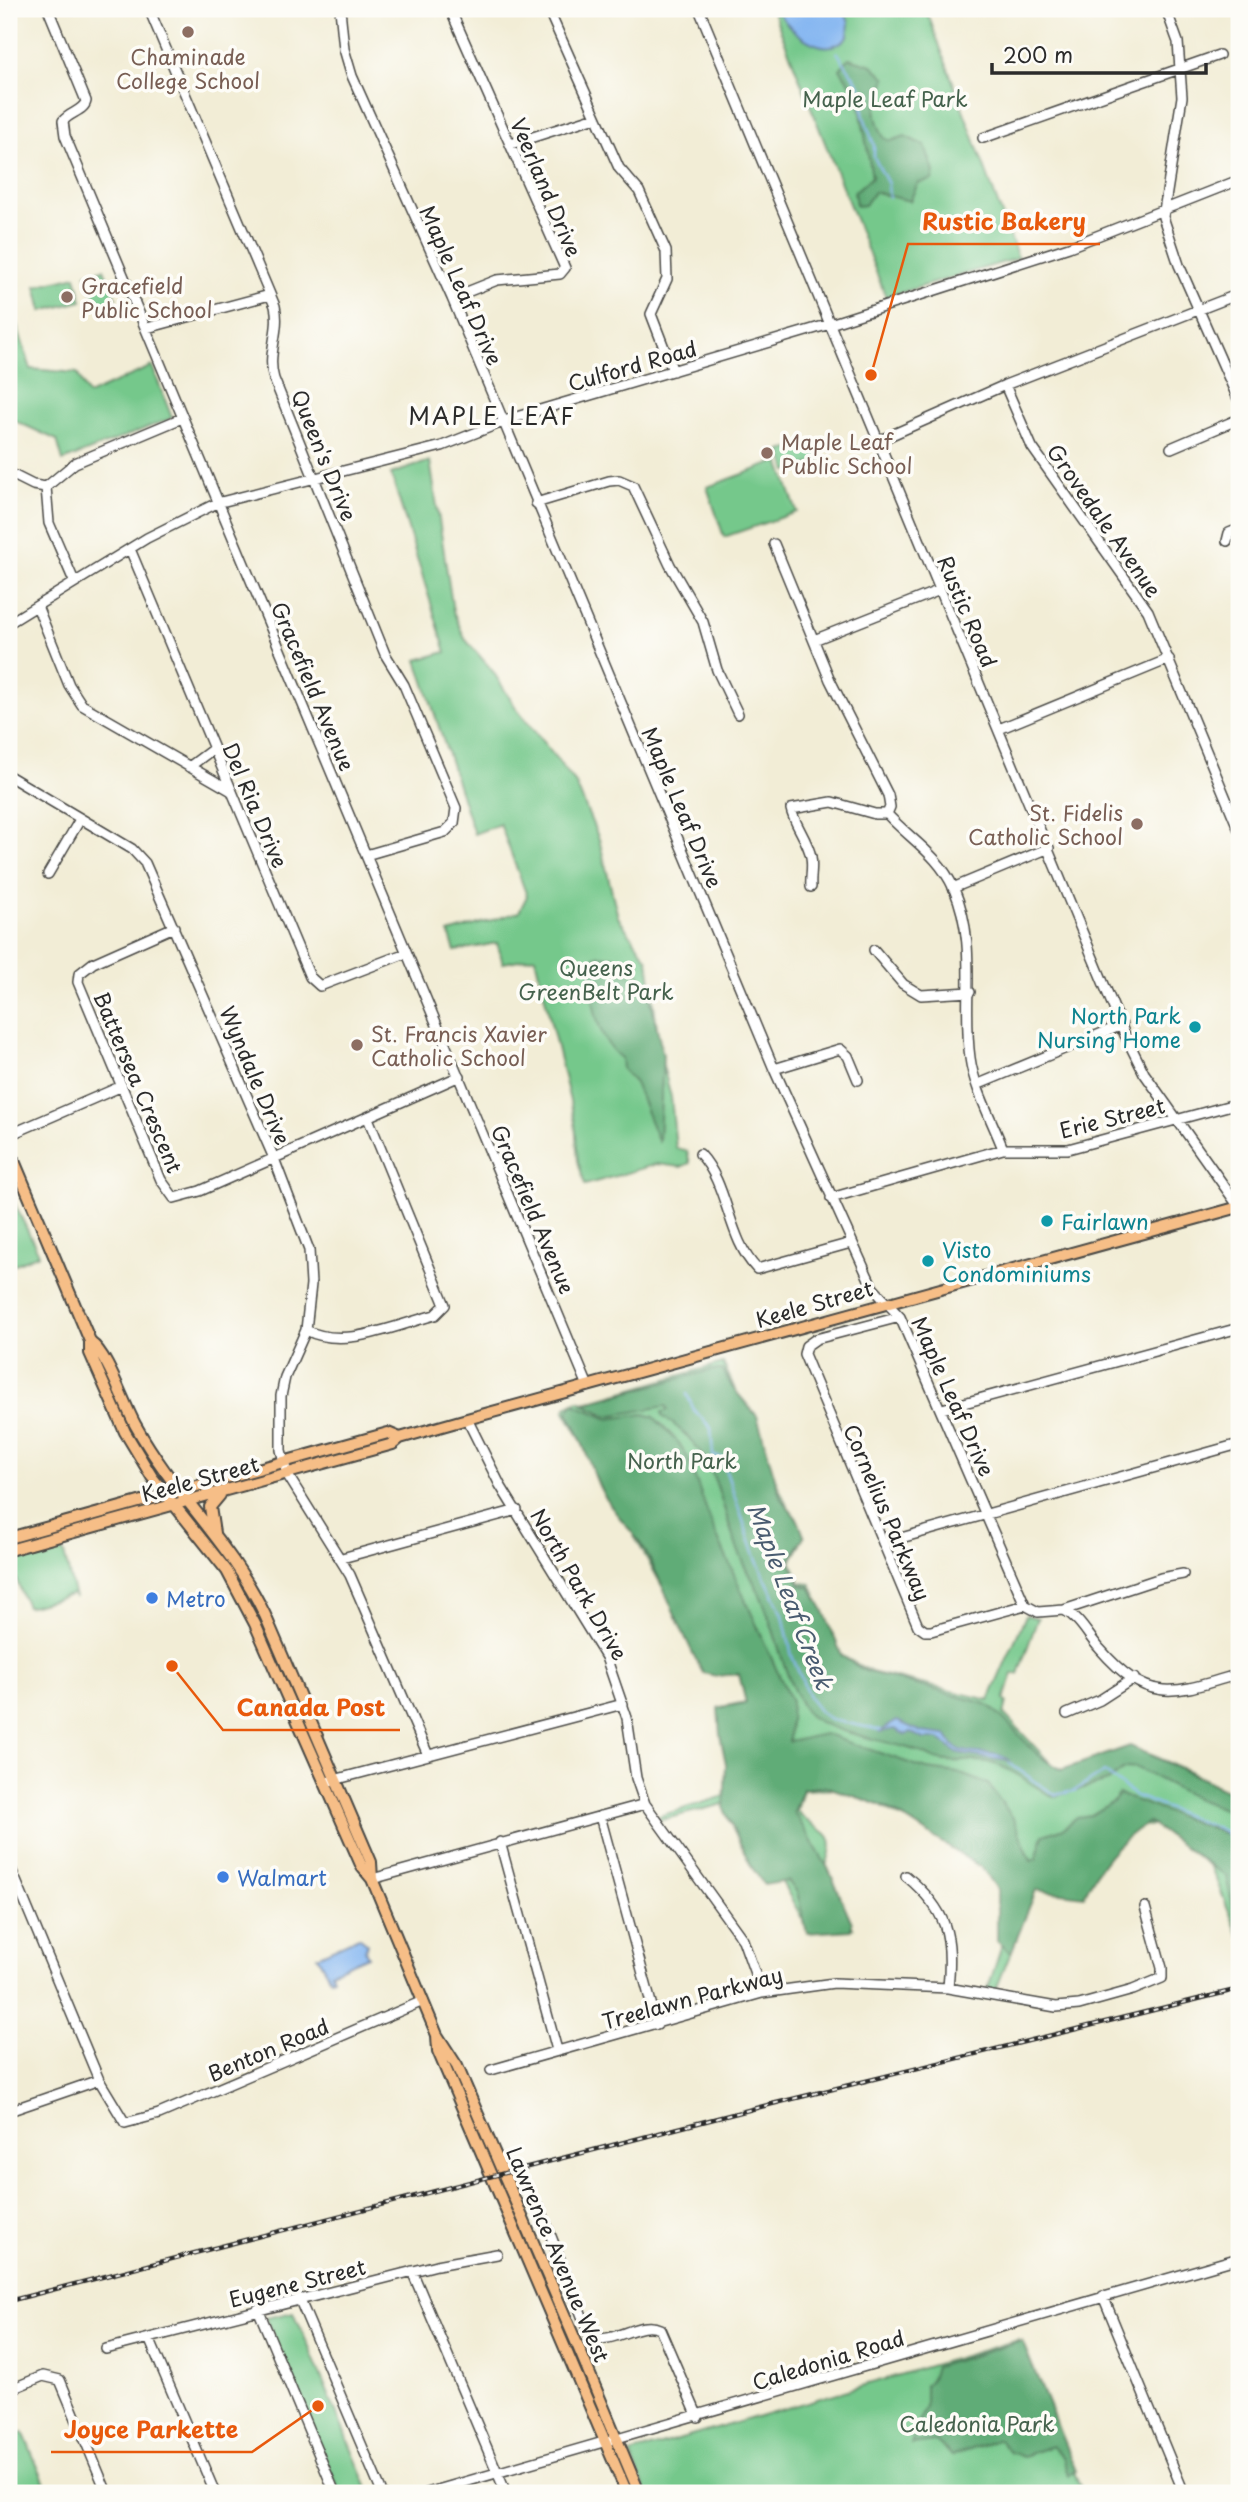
<svg xmlns="http://www.w3.org/2000/svg" width="1248" height="2502" viewBox="0 0 1248 2502" font-family="'Playpen Sans',sans-serif">
<style>
.green{fill:#75c88b;stroke:#507a5b;stroke-width:2}
.forest{fill:#60ac77;stroke:#466c51;stroke-width:2}
.water{fill:#84b6f1;stroke:#58708e;stroke-width:2}
.lines{fill:none;stroke-linecap:round;stroke-linejoin:round}
.stream{stroke:#84b6f1;stroke-width:2}
.minor-casing{stroke:#494845;stroke-width:12}
.major-casing{stroke:#494845;stroke-width:14}
.minor{stroke:#fff;stroke-width:9}
.major{stroke:#f6be87;stroke-width:10}
.rail-casing{stroke:#2b2b2b;stroke-width:4.5}
.rail{stroke:#fdfcf7;stroke-width:2;stroke-dasharray:5;stroke-linecap:butt}
.education-dot{fill:#8d6e63;stroke:#fdfcf7;stroke-width:2.5}
.culture-dot{fill:#0f9aa8;stroke:#fdfcf7;stroke-width:2.5}
.shop-dot{fill:#3f7fe0;stroke:#fdfcf7;stroke-width:2.5}
.labels{text-anchor:middle;dominant-baseline:central;stroke-width:7;stroke-linejoin:round;paint-order:stroke}
.education-label{font-size:21px;fill:#785e54;stroke:#fdfcf7;text-anchor:start}
.park-label{font-size:21px;fill:#45624d;stroke:#fdfcf7}
.street-label{font-size:21px;fill:#2b2b2b;stroke:#fdfcf7}
.culture-label{font-size:21px;fill:#0d838f;stroke:#fdfcf7;text-anchor:start}
.shop-label{font-size:21px;fill:#366cbe;stroke:#fdfcf7;text-anchor:start}
.neighbourhood-label{font-size:23px;letter-spacing:2px;fill:#2b2b2b;stroke:#fdfcf7}
.water-label{font-size:23px;font-style:italic;fill:#4a5c70;stroke:#fdfcf7}
.leader{fill:none;stroke:#e8590c;stroke-width:2.5}
.callout-dot{fill:#e8590c;stroke:#fdfcf7;stroke-width:2.5}
.callout-label{font-size:23px;text-anchor:middle;font-weight:bold;fill:#e8590c;stroke:#fdfcf7;stroke-width:7;stroke-linejoin:round;paint-order:stroke}
</style>
<rect width="100%" height="100%" fill="#fdfcf7"/>
<filter id="ink" filterUnits="userSpaceOnUse"><feTurbulence type="fractalNoise" baseFrequency=".0143" numOctaves="2"/><feDisplacementMap in="SourceGraphic" scale="14" xChannelSelector="R" yChannelSelector="G"/><feConvolveMatrix kernelMatrix="1 2 1 2 8 2 1 2 1" color-interpolation-filters="sRGB"/></filter>
<filter id="wash" filterUnits="userSpaceOnUse"><feTurbulence type="fractalNoise" baseFrequency=".00686" numOctaves="4" result="noise"/><feDisplacementMap in="SourceGraphic" scale="28" xChannelSelector="R" yChannelSelector="G"/><feGaussianBlur stdDeviation="1.57" result="paint"/><feColorMatrix in="noise" values="0 0 0 0 0 0 0 0 0 0 0 0 0 0 0 0 0 1.4 0 .05"/><feComposite in="paint" operator="in"/></filter>
<g filter="url(#wash)">
<rect width="100%" height="100%" fill="#f2edd6"/>
<!-- green -->
<path class="green" d="M 772,9 L 926,9 L 1018,258 L 886,297 Z
M 104,269 L 116,299 L 98,305 L 86,274 Z
M 76,276 L 82,301 L 42,311 L 36,286 Z
M 9,319 L 15,320 L 31,369 L 77,373 L 88,395 L 152,366 L 172,418 L 63,461 L 57,440 L 9,418 Z
M 814,441 L 820,461 L 787,471 L 781,451 Z
M 430,461 L 453,611 L 465,639 L 492,670 L 518,711 L 575,782 L 599,839 L 618,917 L 648,960 L 661,1058 L 671,1097 L 676,1148 L 687,1151 L 690,1163 L 681,1167 L 657,1164 L 585,1185 L 578,1161 L 575,1122 L 535,957 L 503,963 L 497,943 L 455,951 L 449,933 L 519,912 L 527,896 L 500,824 L 474,834 L 417,660 L 446,652 L 391,474 Z
M 779,461 L 797,512 L 724,537 L 707,487 Z
M 9,1192 L 39,1254 L 9,1267 Z
M 723,1363 L 785,1501 L 800,1546 L 791,1561 L 800,1583 L 811,1584 L 842,1656 L 871,1672 L 989,1700 L 1026,1615 L 1038,1618 L 1018,1674 L 1013,1674 L 1004,1700 L 1007,1702 L 1004,1714 L 1052,1765 L 1062,1770 L 1130,1746 L 1193,1773 L 1239,1798 L 1239,1936 L 1211,1867 L 1156,1826 L 1131,1825 L 1036,1890 L 995,1992 L 987,1991 L 1002,1945 L 997,1941 L 997,1868 L 944,1834 L 900,1817 L 849,1788 L 803,1790 L 797,1811 C 819,1837 842,1826 825,1868 L 853,1928 L 809,1931 L 757,1837 L 740,1800 L 661,1820 L 659,1816 L 738,1792 L 720,1707 L 746,1702 L 739,1674 L 712,1676 L 565,1411 L 566,1407 L 578,1401 L 584,1403 Z
M 58,1547 L 64,1553 L 75,1598 L 74,1594 L 27,1607 L 9,1560 Z
M 294,2312 L 370,2493 L 340,2493 L 266,2318 Z
M 1018,2340 L 1083,2493 L 647,2493 L 630,2454 Z
M 23,2432 L 49,2493 L 9,2493 L 9,2438 Z"/>
<!-- forest -->
<path class="forest" d="M 849,58 L 872,65 L 886,78 C 877,106 869,107 884,138 L 891,141 L 905,136 L 925,146 L 934,172 L 932,180 L 918,183 L 910,201 L 874,192 L 865,205 L 856,206 L 854,192 L 872,177 L 858,95 L 840,69 Z
M 598,955 L 628,958 L 648,988 L 663,1055 L 659,1143 L 635,1083 L 622,1069 L 621,1058 C 594,1038 590,991 591,960 Z
M 711,1370 L 723,1370 L 732,1387 L 757,1416 L 781,1499 L 798,1520 L 804,1536 L 790,1561 L 800,1585 L 810,1587 L 823,1609 L 842,1656 L 865,1671 L 986,1704 C 1014,1723 1030,1756 1062,1770 L 1130,1746 L 1239,1796 L 1239,1815 L 1197,1799 L 1135,1767 L 1124,1769 L 1108,1781 L 1053,1797 C 1031,1785 1012,1767 987,1762 C 974,1759 943,1764 933,1758 C 903,1741 834,1736 808,1715 C 783,1680 778,1634 760,1595 C 752,1577 741,1561 735,1542 C 715,1486 716,1452 662,1416 L 662,1412 L 668,1410 L 666,1406 L 608,1416 L 583,1404 Z
M 573,1404 L 609,1419 L 644,1414 L 654,1417 L 679,1443 L 688,1458 L 712,1525 L 791,1702 L 789,1742 L 824,1734 L 927,1769 L 958,1773 L 988,1784 L 1013,1818 L 1031,1861 L 1036,1859 L 1043,1835 L 1064,1828 L 1077,1817 L 1091,1815 L 1114,1801 L 1119,1794 L 1239,1839 L 1239,1933 L 1226,1876 L 1148,1822 C 1116,1843 1100,1862 1084,1896 L 1036,1890 L 1011,1953 L 997,1941 L 997,1889 L 983,1869 L 888,1808 L 825,1786 L 803,1789 L 794,1812 L 828,1868 L 852,1923 L 851,1930 L 807,1933 L 797,1892 L 788,1881 L 764,1885 L 751,1866 L 724,1809 L 726,1764 L 720,1735 L 718,1708 L 746,1703 L 739,1674 L 716,1676 L 703,1673 C 682,1635 668,1595 648,1556 C 635,1531 611,1513 599,1486 C 588,1461 582,1437 568,1412 Z
M 1022,2341 L 1076,2471 L 1068,2475 L 1063,2458 L 1052,2446 L 1023,2456 L 1009,2452 L 999,2439 L 952,2456 L 936,2441 L 911,2444 L 925,2406 L 925,2385 L 931,2379 L 935,2367 Z"/>
<!-- water -->
<path class="water" d="M 776,9 L 843,9 L 849,22 L 848,36 C 825,63 789,31 776,9 Z
M 897,1721 L 922,1732 L 946,1735 C 950,1739 950,1744 955,1747 C 973,1758 994,1748 1010,1761 L 967,1755 L 954,1751 L 939,1739 L 924,1739 L 911,1732 L 906,1735 L 895,1729 L 879,1732 Z
M 359,1937 L 368,1944 L 365,1950 L 368,1956 L 331,1972 L 333,1978 L 330,1979 L 317,1956 Z"/>
<g class="lines">
<!-- stream -->
<path class="stream" d="M 837,52 L 862,89 L 863,114 L 874,145 L 874,157 L 888,184 L 889,197
M 687,1394 L 694,1410 L 711,1428 L 713,1456 L 721,1457 L 757,1561 L 783,1615 L 792,1656 L 810,1699 L 821,1713 L 832,1720 L 881,1730
M 1009,1763 L 1055,1795 L 1074,1791 L 1104,1772 L 1136,1796 L 1239,1837
M 1227,1834 L 1239,1852"/>
</g>
</g>
<g filter="url(#ink)">
<g class="lines">
<!-- minor casing -->
<g class="minor-casing">
<path id="minor" d="M 48,9 L 86,101 C 84,111 70,112 63,121 L 65,136 L 588,1386
M 149,9 L 275,306 C 281,331 266,354 274,379 L 385,654 L 404,685 L 456,808 L 454,823 L 445,832 L 366,855
M 340,9 L 344,49 L 352,76 L 452,298 L 774,1069 L 873,1288 L 900,1317 L 1025,1605
M 450,9 L 565,268 L 560,274 L 497,280 L 452,298
M 548,9 L 619,168 L 639,191 L 666,251 L 667,279 L 651,314 L 673,371
M 699,9 L 1125,1035 L 1144,1073 L 1239,1207
M 1166,9 L 1178,42 L 1182,97 L 1163,217 L 1179,265 L 1239,401
M 983,138 L 1219,55
M 511,144 L 596,117
M 147,328 L 270,295
M 1005,385 L 1032,447 L 1148,611 L 1239,830
M 878,441 L 1005,385 L 1239,294
M 1171,448 L 1239,419
M 9,473 L 33,485 L 46,487
M 46,487 L 75,463 L 182,418
M 46,487 L 49,523 L 74,581
M 536,503 L 609,481 L 619,480 L 633,486 L 670,565 L 703,622 L 717,670 L 738,714
M 1227,541 L 1229,533 L 1239,529
M 774,544 L 830,680 L 888,795 L 890,807 L 887,814
M 130,549 L 310,977 L 320,986 L 406,953
M 37,606 L 69,685 L 82,705 L 230,790
M 9,623 L 147,538 L 217,503 L 442,446 L 513,418 L 830,324 L 1069,247 L 1239,180
M 814,640 L 940,590
M 999,729 L 1169,659
M 189,767 L 213,749
M 9,776 L 132,849 L 145,863 L 273,1156 L 309,1250 L 311,1284 L 306,1330 L 285,1377 L 281,1396 L 281,1450 L 287,1474 L 350,1575 L 428,1755
M 48,874 L 79,821
M 811,887 C 810,877 813,867 811,857 C 808,840 794,824 791,809 L 832,802 L 875,814 L 887,814 C 911,840 939,855 954,889 C 978,945 962,1001 970,1058 C 974,1088 992,1120 1003,1149
M 953,888 L 1049,848
M 174,927 L 93,963 L 79,974 L 78,982 L 161,1180 L 174,1198 L 200,1191 L 460,1076
M 874,950 L 903,984 L 921,995 L 970,992
M 774,1069 L 840,1049 L 848,1056 L 858,1080
M 979,1084 L 1122,1025
M 9,1135 L 122,1086
M 700,1154 C 729,1185 727,1238 757,1269 L 851,1243
M 831,1198 L 1003,1149 L 1068,1149 L 1239,1103
M 900,1317 L 816,1339 L 806,1346 L 804,1354 L 918,1626 L 925,1631 L 931,1631 L 1025,1605 L 1038,1612 L 1064,1610 C 1080,1618 1088,1636 1100,1649 C 1150,1706 1175,1693 1239,1674
M 306,1330 C 344,1350 396,1325 435,1315 L 445,1305 L 368,1118
M 942,1409 L 1239,1328
M 467,1419 L 500,1485 L 606,1657 L 627,1718 L 636,1778 L 645,1804 L 743,1940 L 762,1993
M 883,1543 L 1239,1444
M 342,1558 L 517,1510
M 1064,1610 L 1161,1578 L 1183,1574
M 1067,1714 L 1100,1700 L 1134,1678
M 330,1781 L 623,1704
M 600,1816 L 657,2025
M 500,1842 L 557,2050
M 9,1864 L 99,2080 L 125,2123 L 159,2114 L 423,2001
M 906,1876 C 948,1911 953,1936 948,1988
M 372,1879 L 645,1804
M 491,2070 L 762,1993 L 834,1983 L 948,1988 L 1056,2007 L 1079,2005 L 1133,1990 L 1162,1978 L 1162,1968 L 1145,1907
M 9,2111 L 99,2080
M 540,2208 L 589,2334 C 608,2350 638,2318 660,2329 L 698,2417
M 412,2271 L 506,2493
M 1103,2296 L 1184,2493
M 299,2298 L 382,2493
M 258,2309 L 335,2493
M 149,2338 L 215,2493
M 106,2349 L 437,2265 L 497,2254
M 9,2390 L 43,2376 L 60,2380 L 107,2493
M 427,2493 L 1239,2258"/>
</g>
<!-- major casing -->
<g class="major-casing">
<path id="major" d="M 9,1149 L 90,1341 L 90,1353 L 125,1432 L 152,1477 L 227,1571 L 255,1624 L 362,1867 L 372,1879
M 91,1343 C 107,1353 124,1405 136,1426 C 175,1496 231,1543 265,1615 L 371,1862 L 372,1879 L 437,2035 L 457,2066 L 580,2351 L 636,2485 L 636,2493
M 214,1533 L 210,1507 L 220,1495
M 9,1538 L 388,1433 L 400,1438
M 9,1550 L 393,1444 L 400,1438 L 467,1419 L 1239,1207
M 437,2035 L 438,2051 L 627,2493"/>
</g>
<!-- minor -->
<use href="#minor" class="minor"/>
<!-- major -->
<use href="#major" class="major"/>
<!-- rail casing -->
<g class="rail-casing">
<path id="rail" d="M 9,2301 L 764,2106 L 1239,1989"/>
</g>
<!-- rail -->
<use href="#rail" class="rail"/>
</g>
</g>
<!-- markers -->
<g class="education-dot">
<circle cx="188" cy="32" r="7"/>
<circle cx="67" cy="297" r="7"/>
<circle cx="767" cy="453" r="7"/>
<circle cx="1137" cy="824" r="7"/>
<circle cx="357" cy="1045" r="7"/>
</g>
<g class="culture-dot">
<circle cx="1195" cy="1027" r="7"/>
<circle cx="1047" cy="1221" r="7"/>
<circle cx="928" cy="1261" r="7"/>
</g>
<g class="shop-dot">
<circle cx="152" cy="1598" r="7"/>
<circle cx="223" cy="1877" r="7"/>
</g>
<g class="labels">
<!-- education labels -->
<g class="education-label">
<text x="188" y="56" text-anchor="middle">Chaminade<tspan x="188" dy="24">College School</tspan></text>
<text x="81" y="285">Gracefield<tspan x="81" dy="24">Public School</tspan></text>
<text x="781" y="441">Maple Leaf<tspan x="781" dy="24">Public School</tspan></text>
<text x="1123" y="812" text-anchor="end">St. Fidelis<tspan x="1123" dy="24">Catholic School</tspan></text>
<text x="371" y="1033">St. Francis Xavier<tspan x="371" dy="24">Catholic School</tspan></text>
</g>
<!-- park labels -->
<g class="park-label">
<text x="885" y="98">Maple Leaf Park</text>
<text x="596" y="967">Queens<tspan x="596" dy="24">GreenBelt Park</tspan></text>
<text x="682" y="1460">North Park</text>
<text x="977" y="2423">Caledonia Park</text>
</g>
<!-- street labels -->
<g class="street-label">
<text transform="translate(547 187) rotate(67)">Veerland Drive</text>
<text transform="translate(462 285) rotate(66)">Maple Leaf Drive</text>
<text transform="translate(632 365) rotate(-16)">Culford Road</text>
<text transform="translate(325 455) rotate(68)">Queen's Drive</text>
<text transform="translate(1105 520) rotate(55)">Grovedale Avenue</text>
<text transform="translate(968 611) rotate(67)">Rustic Road</text>
<text transform="translate(314 686) rotate(67)">Gracefield Avenue</text>
<text transform="translate(256 805) rotate(67)">Del Ria Drive</text>
<text transform="translate(683 807) rotate(67)">Maple Leaf Drive</text>
<text transform="translate(256 1075) rotate(67)">Wyndale Drive</text>
<text transform="translate(139 1082) rotate(67)">Battersea Crescent</text>
<text transform="translate(1112 1117) rotate(-14)">Erie Street</text>
<text transform="translate(534 1209) rotate(67)">Gracefield Avenue</text>
<text transform="translate(814 1303) rotate(-16)">Keele Street</text>
<text transform="translate(954 1396) rotate(66)">Maple Leaf Drive</text>
<text transform="translate(200 1478) rotate(-15)">Keele Street</text>
<text transform="translate(888 1512) rotate(67)">Cornelius Parkway</text>
<text transform="translate(580 1584) rotate(60)">North Park Drive</text>
<text transform="translate(692 1997) rotate(-15)">Treelawn Parkway</text>
<text transform="translate(268 2049) rotate(-23)">Benton Road</text>
<text transform="translate(559 2254) rotate(67)">Lawrence Avenue West</text>
<text transform="translate(297 2282) rotate(-14)">Eugene Street</text>
<text transform="translate(828 2359) rotate(-17)">Caledonia Road</text>
</g>
<!-- culture labels -->
<g class="culture-label">
<text x="1181" y="1015" text-anchor="end">North Park<tspan x="1181" dy="24">Nursing Home</tspan></text>
<text x="1061" y="1221">Fairlawn</text>
<text x="942" y="1249">Visto<tspan x="942" dy="24">Condominiums</tspan></text>
</g>
<!-- shop labels -->
<g class="shop-label">
<text x="166" y="1598">Metro</text>
<text x="237" y="1877">Walmart</text>
</g>
<!-- neighbourhood labels -->
<g class="neighbourhood-label">
<text x="492" y="415">MAPLE LEAF</text>
</g>
<!-- water labels -->
<g class="water-label">
<text transform="translate(791 1596) rotate(69)">Maple Leaf Creek</text>
</g>
</g>
<!-- callouts -->
<path class="leader" d="M871 375L908 244H1100M172 1666L223 1730H400M318 2406L252 2452H51"/>
<g class="callout-dot">
<circle cx="871" cy="375" r="7"/>
<circle cx="172" cy="1666" r="7"/>
<circle cx="318" cy="2406" r="7"/>
</g>
<g class="callout-label">
<text x="1004" y="230">Rustic Bakery</text>
<text x="311" y="1716">Canada Post</text>
<text x="151" y="2438">Joyce Parkette</text>
</g>
<!-- margin -->
<rect width="1248" height="2502" fill="none" stroke="#fdfcf7" stroke-width="35"/>
<!-- scale -->
<path d="M992 63v10h214v-10" fill="none" stroke="#2b2b2b" stroke-width="3.5"/>
<text x="1003" y="63" font-size="21" fill="#2b2b2b" stroke="#fdfcf7" stroke-width="5" paint-order="stroke">200 m</text>
</svg>
